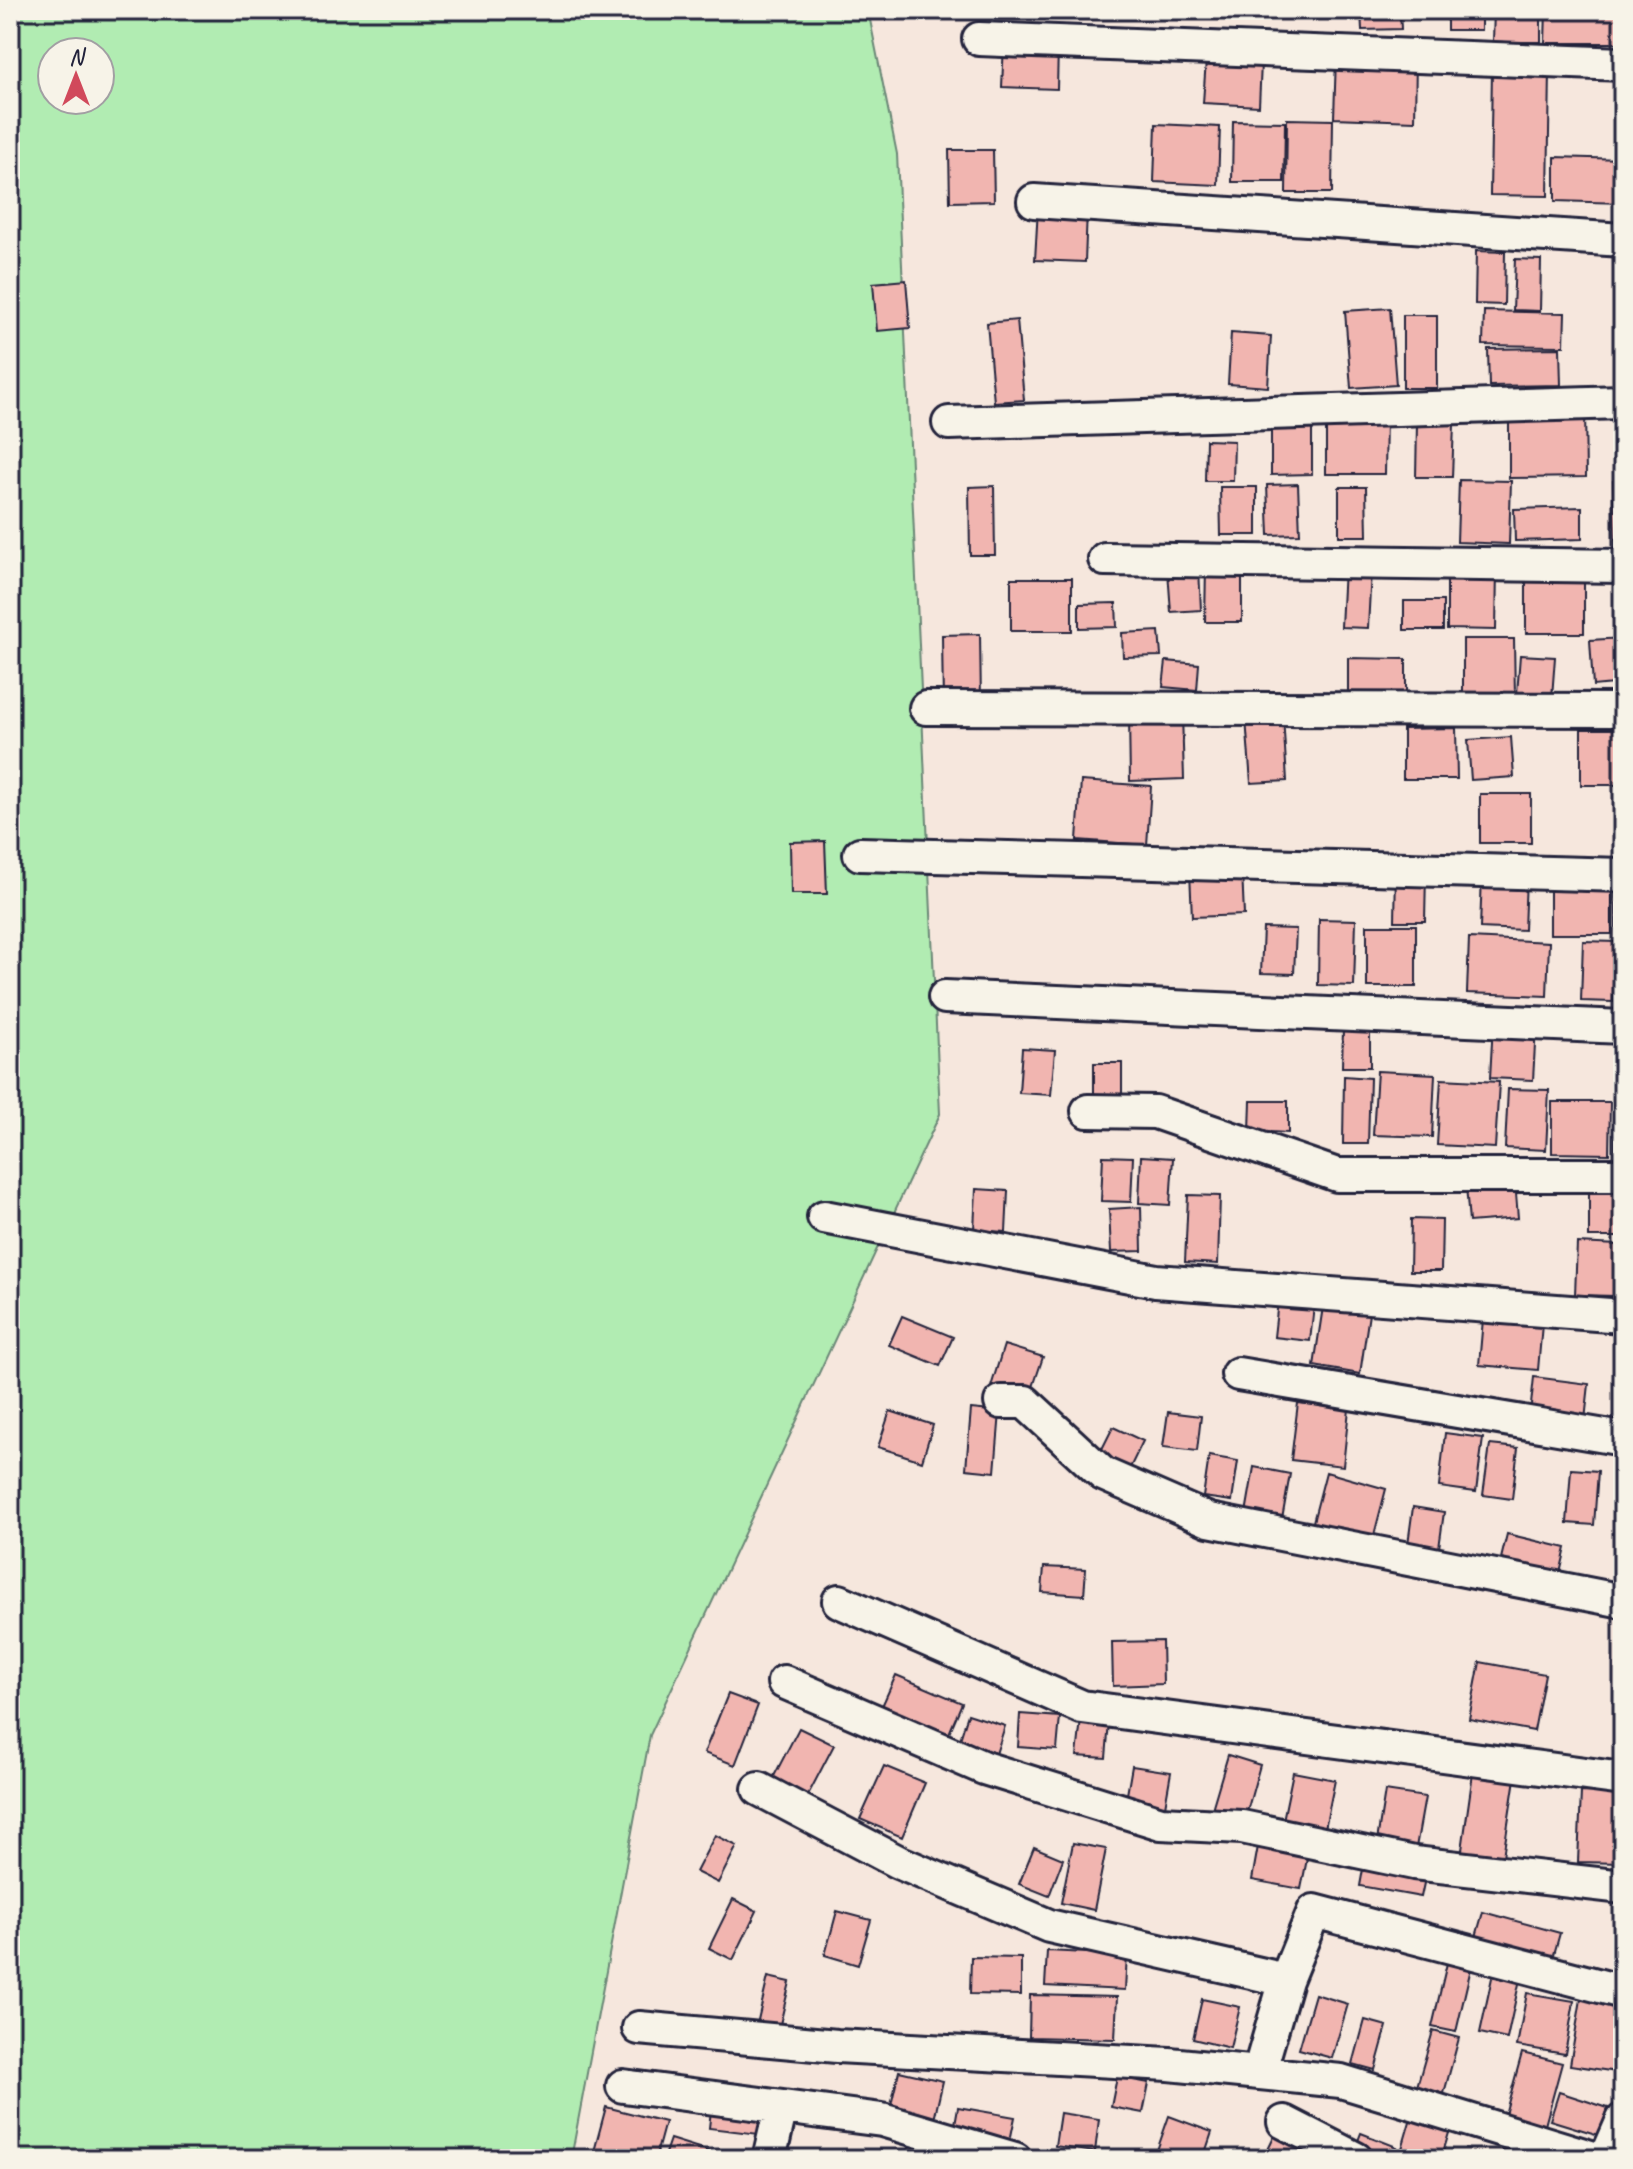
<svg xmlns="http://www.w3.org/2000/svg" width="1633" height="2169" viewBox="0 0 1633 2169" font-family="Caveat,sans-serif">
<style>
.green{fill:#b1ecb2;stroke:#6a8776;stroke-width:2;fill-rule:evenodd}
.building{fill:#f1b5b0;stroke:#22223b;stroke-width:2}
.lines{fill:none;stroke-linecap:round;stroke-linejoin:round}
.minor-casing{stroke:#22223b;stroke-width:38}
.minor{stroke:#f7f3e8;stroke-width:32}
</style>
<rect width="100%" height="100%" fill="#f6e7dd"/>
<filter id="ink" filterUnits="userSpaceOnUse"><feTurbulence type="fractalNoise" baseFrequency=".0125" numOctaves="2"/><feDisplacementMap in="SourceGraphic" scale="16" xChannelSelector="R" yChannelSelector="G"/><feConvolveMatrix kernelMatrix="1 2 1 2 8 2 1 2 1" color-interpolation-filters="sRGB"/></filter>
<g filter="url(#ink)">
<!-- green -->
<path class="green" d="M 10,10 L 868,10 L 897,154 L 940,1114 L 650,1735 L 571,2159 L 10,2159 ZM 52,52 L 100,52 L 100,100 L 52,100 Z"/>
<!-- building -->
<path class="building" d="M 1191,10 L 1238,10 L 1238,15 L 1191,16 Z
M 1249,10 L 1298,10 L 1298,15 L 1248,15 Z
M 1309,10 L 1353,10 L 1353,17 L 1308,15 Z
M 1361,10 L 1400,10 L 1401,29 L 1362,30 Z
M 1447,10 L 1481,10 L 1481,30 L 1447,30 Z
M 1494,10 L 1541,10 L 1541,42 L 1493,42 Z
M 1546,11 L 1623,12 L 1623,43 L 1545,43 Z
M 1004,43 L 1058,45 L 1057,89 L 1002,87 Z
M 1336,57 L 1416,59 L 1415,121 L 1334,118 Z
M 1206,59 L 1261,63 L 1259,106 L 1203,103 Z
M 1492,70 L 1550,70 L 1548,196 L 1490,195 Z
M 1287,119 L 1333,120 L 1332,193 L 1286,193 Z
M 1233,121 L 1285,122 L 1284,182 L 1232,182 Z
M 1156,124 L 1220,127 L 1218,185 L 1154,182 Z
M 949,150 L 993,150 L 994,201 L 950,202 Z
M 1555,157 L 1623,159 L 1623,203 L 1555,201 Z
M 1038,208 L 1087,210 L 1085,262 L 1035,260 Z
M 1476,251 L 1505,252 L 1504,305 L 1475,304 Z
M 1515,259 L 1541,260 L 1540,311 L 1513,310 Z
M 906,280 L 910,328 L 877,331 L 873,283 Z
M 1390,308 L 1396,385 L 1351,388 L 1345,311 Z
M 1484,311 L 1565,313 L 1564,346 L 1483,345 Z
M 1403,315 L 1437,315 L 1437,388 L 1403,388 Z
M 1017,320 L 1024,400 L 994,402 L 987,323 Z
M 1231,333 L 1271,336 L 1268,387 L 1228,384 Z
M 1560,348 L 1561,385 L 1489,386 L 1488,349 Z
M 1585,410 L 1586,477 L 1509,478 L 1509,411 Z
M 1326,417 L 1386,418 L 1385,474 L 1326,474 Z
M 1417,423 L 1454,424 L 1452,477 L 1416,477 Z
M 1312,426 L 1312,474 L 1271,475 L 1271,427 Z
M 1206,440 L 1234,441 L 1233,481 L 1205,481 Z
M 1459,480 L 1511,481 L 1509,544 L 1457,542 Z
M 1623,480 L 1623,546 L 1615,546 L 1613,481 Z
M 1298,484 L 1300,534 L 1269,535 L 1267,485 Z
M 994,486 L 995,555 L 970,555 L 969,487 Z
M 1220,487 L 1257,487 L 1257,535 L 1221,535 Z
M 1339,487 L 1366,487 L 1367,536 L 1339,536 Z
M 1582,507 L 1582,539 L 1515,541 L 1514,509 Z
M 1206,567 L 1242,568 L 1242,622 L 1205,622 Z
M 1344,568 L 1371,570 L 1368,628 L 1341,627 Z
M 1447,568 L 1497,568 L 1496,630 L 1447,629 Z
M 1199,569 L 1201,610 L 1171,612 L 1168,571 Z
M 1011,578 L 1072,578 L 1072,631 L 1011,631 Z
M 1526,582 L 1584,582 L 1584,633 L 1526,633 Z
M 1404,601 L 1443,601 L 1443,630 L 1404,630 Z
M 1116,603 L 1117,627 L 1079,628 L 1079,604 Z
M 1159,631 L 1161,656 L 1123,657 L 1122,633 Z
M 980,634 L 981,704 L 943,705 L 942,635 Z
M 1623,638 L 1623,683 L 1593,686 L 1590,640 Z
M 1463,639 L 1514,639 L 1515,698 L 1463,699 Z
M 1520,655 L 1555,657 L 1552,697 L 1517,694 Z
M 1348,658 L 1406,659 L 1406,695 L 1348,695 Z
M 1166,661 L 1199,664 L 1197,690 L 1163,687 Z
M 1182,714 L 1184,779 L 1130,781 L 1129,716 Z
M 1283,716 L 1287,781 L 1251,783 L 1246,719 Z
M 1456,728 L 1457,779 L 1403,779 L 1403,729 Z
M 1581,729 L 1623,729 L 1623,785 L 1581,785 Z
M 1511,737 L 1514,777 L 1471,780 L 1468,740 Z
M 1081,781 L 1151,786 L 1147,845 L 1077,840 Z
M 1480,794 L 1531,794 L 1531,843 L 1480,843 Z
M 825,841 L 827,894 L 791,894 L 790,842 Z
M 1242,870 L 1244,915 L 1192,917 L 1190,872 Z
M 1396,872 L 1426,872 L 1425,921 L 1395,921 Z
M 1482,876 L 1526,877 L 1524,930 L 1480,928 Z
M 1550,877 L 1612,877 L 1612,934 L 1550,934 Z
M 1615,881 L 1623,881 L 1623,937 L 1616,937 Z
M 1319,919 L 1356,920 L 1354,986 L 1318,985 Z
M 1367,925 L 1416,925 L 1416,987 L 1367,987 Z
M 1263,928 L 1296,929 L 1294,974 L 1261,973 Z
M 1469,938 L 1549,942 L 1547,996 L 1467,993 Z
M 1583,941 L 1616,942 L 1613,1002 L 1581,1001 Z
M 1493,1024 L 1536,1027 L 1533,1080 L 1490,1078 Z
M 1343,1029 L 1370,1029 L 1370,1067 L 1342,1067 Z
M 1022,1048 L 1055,1050 L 1051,1095 L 1019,1093 Z
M 1094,1063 L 1122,1063 L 1122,1107 L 1094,1107 Z
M 1377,1071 L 1435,1074 L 1432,1137 L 1373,1135 Z
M 1344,1076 L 1370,1078 L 1368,1144 L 1343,1144 Z
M 1441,1079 L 1499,1082 L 1495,1148 L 1437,1145 Z
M 1508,1089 L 1549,1090 L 1546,1150 L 1505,1148 Z
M 1251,1101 L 1288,1101 L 1288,1133 L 1250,1131 Z
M 1552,1102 L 1610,1102 L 1609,1154 L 1552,1153 Z
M 1615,1106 L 1623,1106 L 1623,1153 L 1615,1153 Z
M 1103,1156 L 1133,1157 L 1131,1202 L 1101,1201 Z
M 1141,1156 L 1173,1158 L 1170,1205 L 1139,1203 Z
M 1515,1181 L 1518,1218 L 1469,1222 L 1466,1186 Z
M 1589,1186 L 1623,1186 L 1623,1237 L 1589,1237 Z
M 976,1189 L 1008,1191 L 1006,1232 L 974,1230 Z
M 1188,1195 L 1220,1196 L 1218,1264 L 1185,1262 Z
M 1141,1207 L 1142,1251 L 1111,1252 L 1109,1209 Z
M 1411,1219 L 1442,1220 L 1441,1271 L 1410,1271 Z
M 1577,1243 L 1618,1245 L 1616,1296 L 1575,1295 Z
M 1279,1292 L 1315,1297 L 1310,1341 L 1274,1337 Z
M 1324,1300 L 1370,1307 L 1360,1374 L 1314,1366 Z
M 902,1316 L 953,1337 L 940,1366 L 889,1345 Z
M 1483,1319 L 1542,1324 L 1538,1370 L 1479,1365 Z
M 1004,1345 L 1043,1357 L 1028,1402 L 990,1390 Z
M 1534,1377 L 1589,1384 L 1584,1429 L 1529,1423 Z
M 1298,1403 L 1349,1409 L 1343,1466 L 1291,1460 Z
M 971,1409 L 1000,1412 L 995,1472 L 966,1469 Z
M 890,1411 L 933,1425 L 922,1461 L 878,1447 Z
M 1168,1412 L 1201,1416 L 1197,1451 L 1163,1447 Z
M 1113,1427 L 1143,1441 L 1127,1474 L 1097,1459 Z
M 1445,1433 L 1483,1438 L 1476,1492 L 1439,1487 Z
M 1490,1445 L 1518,1448 L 1512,1499 L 1483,1495 Z
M 1209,1456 L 1238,1461 L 1232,1501 L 1203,1497 Z
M 1254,1467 L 1290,1474 L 1281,1525 L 1245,1519 Z
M 1571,1469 L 1598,1471 L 1594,1525 L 1567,1523 Z
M 1326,1472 L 1386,1489 L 1373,1539 L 1313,1522 Z
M 1413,1507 L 1444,1512 L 1439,1548 L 1408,1544 Z
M 1507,1534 L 1566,1548 L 1557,1586 L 1498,1571 Z
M 1044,1567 L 1086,1569 L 1084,1595 L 1042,1592 Z
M 1162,1641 L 1163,1684 L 1113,1686 L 1112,1642 Z
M 1480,1662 L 1545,1674 L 1534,1731 L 1469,1719 Z
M 896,1675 L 962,1703 L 945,1743 L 878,1715 Z
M 728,1694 L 758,1705 L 735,1765 L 704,1753 Z
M 968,1714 L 1005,1726 L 994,1760 L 957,1749 Z
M 1020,1714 L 1060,1717 L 1057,1750 L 1018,1747 Z
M 1081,1719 L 1109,1722 L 1106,1758 L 1077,1756 Z
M 799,1728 L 834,1745 L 808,1795 L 773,1778 Z
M 1228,1755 L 1260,1765 L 1245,1819 L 1212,1809 Z
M 884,1766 L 925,1783 L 902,1837 L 860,1819 Z
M 1132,1766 L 1171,1772 L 1164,1812 L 1125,1806 Z
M 1474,1766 L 1516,1772 L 1502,1863 L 1461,1857 Z
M 1293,1772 L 1335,1780 L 1323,1838 L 1281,1830 Z
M 1385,1791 L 1425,1797 L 1415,1853 L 1376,1847 Z
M 1581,1792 L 1623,1793 L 1623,1863 L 1578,1862 Z
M 715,1835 L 737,1846 L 718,1883 L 696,1872 Z
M 1260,1835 L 1310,1844 L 1301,1889 L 1252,1880 Z
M 1073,1843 L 1106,1849 L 1094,1910 L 1061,1903 Z
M 1034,1847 L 1063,1859 L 1049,1896 L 1019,1884 Z
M 1365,1858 L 1427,1869 L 1421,1897 L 1360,1886 Z
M 733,1899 L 757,1911 L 733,1960 L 709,1948 Z
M 837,1911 L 871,1920 L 858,1965 L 825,1955 Z
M 1483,1912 L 1560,1933 L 1551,1965 L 1474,1944 Z
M 1047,1951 L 1127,1955 L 1125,1990 L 1045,1986 Z
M 971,1957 L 1021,1958 L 1021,1995 L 970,1994 Z
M 1447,1963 L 1471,1968 L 1456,2032 L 1432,2027 Z
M 1493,1973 L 1520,1979 L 1507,2039 L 1480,2033 Z
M 768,1977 L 790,1982 L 777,2037 L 755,2033 Z
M 1527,1993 L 1574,2001 L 1565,2054 L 1517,2046 Z
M 1315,1994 L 1348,2004 L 1332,2058 L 1299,2049 Z
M 1030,1995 L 1117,1997 L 1115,2039 L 1029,2037 Z
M 1202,1999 L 1240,2007 L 1230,2048 L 1193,2039 Z
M 1581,1999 L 1623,2006 L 1617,2072 L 1570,2065 Z
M 1365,2020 L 1387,2026 L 1375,2070 L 1353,2064 Z
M 1433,2031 L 1459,2038 L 1443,2097 L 1416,2090 Z
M 1522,2053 L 1562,2063 L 1544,2129 L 1504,2118 Z
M 899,2071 L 943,2081 L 933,2124 L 889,2114 Z
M 1117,2077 L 1149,2083 L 1143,2113 L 1111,2107 Z
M 1559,2092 L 1608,2108 L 1599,2135 L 1550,2120 Z
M 712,2101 L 771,2110 L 767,2135 L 709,2128 Z
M 606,2107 L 665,2122 L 655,2159 L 592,2159 Z
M 958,2107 L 1015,2117 L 1010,2141 L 954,2130 Z
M 1413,2111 L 1452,2123 L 1441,2159 L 1399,2159 Z
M 1060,2113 L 1099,2119 L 1095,2152 L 1055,2146 Z
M 1169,2116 L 1212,2132 L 1203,2159 L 1154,2159 Z
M 1277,2130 L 1323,2159 L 1263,2159 Z
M 1361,2133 L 1397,2147 L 1393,2159 L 1368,2159 L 1353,2154 Z
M 670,2139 L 734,2159 L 663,2159 Z
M 910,2145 L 950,2159 L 905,2159 Z"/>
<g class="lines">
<!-- minor casing -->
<g class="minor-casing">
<path id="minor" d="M 979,39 L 1623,64
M 1034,201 L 1623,240
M 949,423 L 1623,402
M 1105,559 L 1623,566
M 926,708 L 1623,710
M 860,854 L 1623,875
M 945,997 L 1623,1027
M 1088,1111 L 1155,1112 L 1337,1175 L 1623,1175
M 824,1217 L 1156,1281 L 1623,1316
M 1238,1374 L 1623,1439
M 1001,1402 L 1025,1402 L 1103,1474 L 1209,1520 L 1623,1601
M 839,1601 L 1082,1707 L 1623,1779
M 784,1682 L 984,1768 L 1161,1823 L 1242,1827 L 1414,1863 L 1623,1887
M 759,1789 L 898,1862 L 1049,1926 L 1286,1980
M 639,2028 L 837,2046 L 1169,2064 L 1341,2081 L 1597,2159
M 1259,2073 L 1286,1980 L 1314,1911 L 1623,1992
M 623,2086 L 882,2120 L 1015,2159
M 1284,2122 L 1356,2159
M 769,2159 L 781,2107
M 1606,2159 L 1623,2120"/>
</g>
<!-- minor -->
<use href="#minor" class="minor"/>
</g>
</g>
<!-- margin -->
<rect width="1633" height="2169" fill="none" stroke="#f7f3e8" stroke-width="40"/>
<rect x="20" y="20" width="1593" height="2129" fill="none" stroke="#22223b" stroke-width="3" filter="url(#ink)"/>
<!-- north arrow -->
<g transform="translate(76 76)"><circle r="38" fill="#f7f3e8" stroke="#a29fa3" stroke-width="2"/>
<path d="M0-6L14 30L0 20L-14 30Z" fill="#d1495b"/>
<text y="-12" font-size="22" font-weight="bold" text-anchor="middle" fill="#22223b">N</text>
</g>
</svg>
